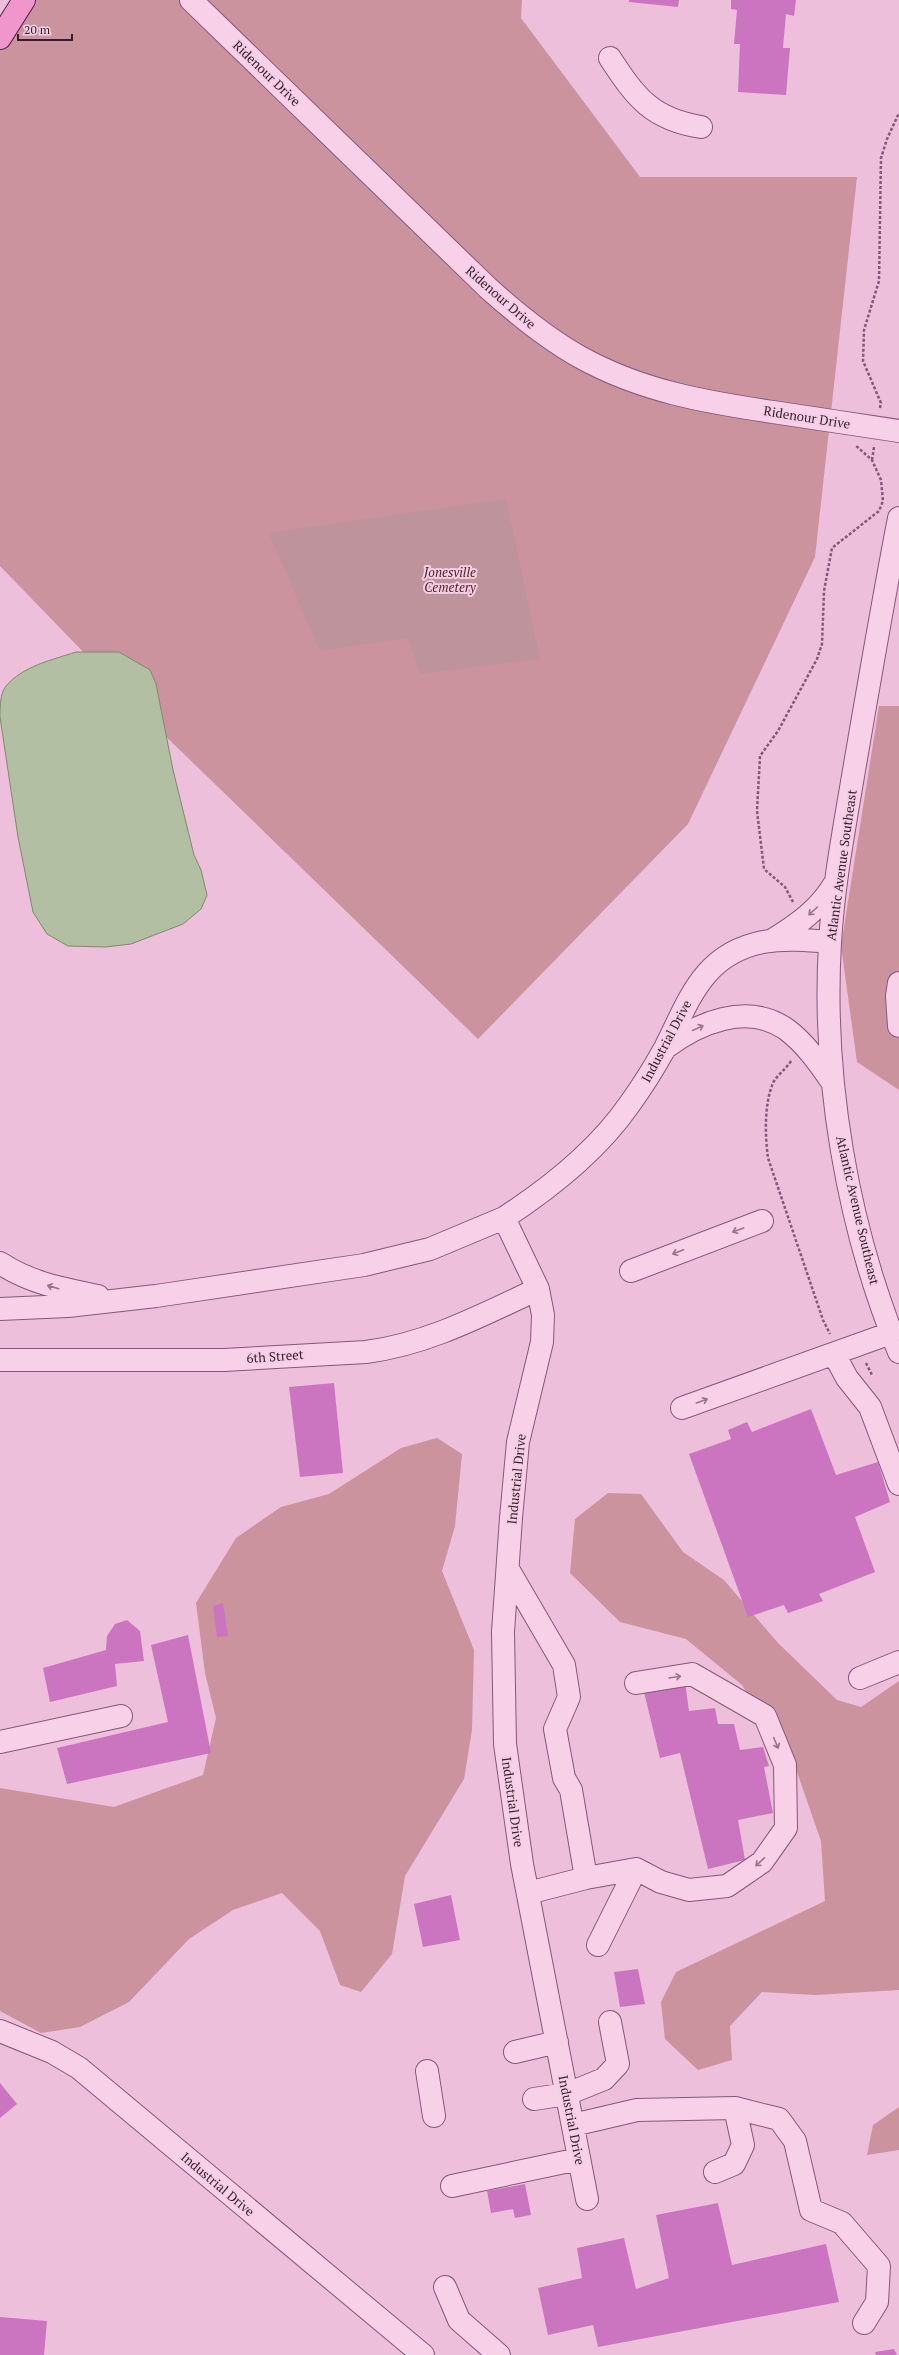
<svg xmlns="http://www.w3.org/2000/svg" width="899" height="2355" viewBox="0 0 899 2355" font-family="'PT Serif',serif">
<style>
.green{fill:#ca939d}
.cemetery{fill:#bf939b}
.water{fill:#b3bfa2;stroke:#7c8c6a}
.building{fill:#cb75c1}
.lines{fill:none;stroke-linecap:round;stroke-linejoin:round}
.minor-casing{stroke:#85577a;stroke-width:24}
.major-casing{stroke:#522c4c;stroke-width:24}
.path{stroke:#85577a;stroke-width:2.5;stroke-dasharray:3 2;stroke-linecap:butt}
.minor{stroke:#f8d1e9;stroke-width:22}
.major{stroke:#f196cd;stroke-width:22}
.oneway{stroke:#96768c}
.labels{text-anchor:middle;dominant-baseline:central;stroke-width:4;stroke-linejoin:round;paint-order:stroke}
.street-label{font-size:13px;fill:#351c30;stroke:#f5cee5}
.park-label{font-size:13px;font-style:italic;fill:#512325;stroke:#f5cee5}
</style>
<rect width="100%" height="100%" fill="#edbfda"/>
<!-- green -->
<path class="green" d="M 21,0 L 522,0 L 521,18 L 640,177 L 857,177 L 815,557 L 688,824 L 478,1039 L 154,725 L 0,566 L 0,34 Z
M 879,706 L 899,706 L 899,1090 L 857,1062 L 841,946 Z
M 437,1438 L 462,1454 L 455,1526 L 442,1571 L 474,1650 L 472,1730 L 464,1779 L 405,1876 L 392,1954 L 361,1992 L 340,1985 L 320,1931 L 282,1893 L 233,1910 L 189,1939 L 129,2002 L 80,2027 L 41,2033 L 0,2011 L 0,1788 L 114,1807 L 203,1775 L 216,1718 L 205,1673 L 196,1603 L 236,1538 L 281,1507 L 329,1494 L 401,1448 Z
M 608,1493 L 641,1494 L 683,1552 L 724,1580 L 778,1643 L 837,1700 L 861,1707 L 899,1681 L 899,1990 L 815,1995 L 762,1992 L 730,2026 L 732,2060 L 698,2070 L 665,2039 L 661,2002 L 676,1972 L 825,1901 L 821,1841 L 797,1772 L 742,1685 L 686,1639 L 620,1622 L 570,1573 L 575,1519 Z
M 899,2107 L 899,2150 L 867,2155 L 873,2125 Z"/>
<!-- cemetery -->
<path class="cemetery" d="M 506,499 L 540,659 L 420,674 L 408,638 L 320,651 L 269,533 Z"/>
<!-- water -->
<path class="water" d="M 76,652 L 119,652 L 150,670 L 156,684 L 173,770 L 194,855 L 201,870 L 207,895 L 201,909 L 183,924 L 131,944 L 105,947 L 68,946 L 47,934 L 33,912 L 18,837 L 0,717 C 0,708 0,693 6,686 C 23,666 52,660 76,652 Z"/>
<!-- building -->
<path class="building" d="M 629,0 L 679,0 L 678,7 L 629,2 Z
M 731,0 L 796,0 L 794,16 L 786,14 L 783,48 L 790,48 L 786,95 L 738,92 L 740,44 L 734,44 L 737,10 L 731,9 Z
M 334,1383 L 343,1473 L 300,1477 L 289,1387 Z
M 811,1409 L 836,1475 L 878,1462 L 890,1502 L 855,1517 L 875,1572 L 819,1594 L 823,1601 L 788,1613 L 784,1605 L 748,1617 L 689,1454 L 731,1439 L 728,1430 L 747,1422 L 752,1432 Z
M 223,1603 L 228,1636 L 217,1637 L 213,1606 Z
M 127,1620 L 140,1631 L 144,1661 L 115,1664 L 117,1686 L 50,1702 L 43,1668 L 106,1650 L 107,1636 L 115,1624 Z
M 188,1635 L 211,1753 L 67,1784 L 57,1748 L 168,1722 L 151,1645 Z
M 685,1682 L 689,1711 L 715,1708 L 718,1724 L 734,1724 L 740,1750 L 763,1747 L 769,1766 L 764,1767 L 773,1813 L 738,1820 L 745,1860 L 708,1869 L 680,1753 L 660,1758 L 644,1692 Z
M 451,1895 L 460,1940 L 423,1947 L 414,1904 Z
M 638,1969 L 645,2004 L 620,2007 L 614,1972 Z
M 0,2083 L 17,2104 L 0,2118 Z
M 525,2184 L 531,2215 L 515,2218 L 513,2209 L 491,2213 L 487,2191 Z
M 718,2203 L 732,2265 L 826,2244 L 839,2302 L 598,2347 L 593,2325 L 548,2335 L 538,2288 L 582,2278 L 577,2248 L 624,2238 L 636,2289 L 669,2278 L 656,2215 Z
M 0,2317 L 47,2321 L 44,2355 L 0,2355 Z
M 894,2349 L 897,2355 L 876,2355 L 875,2352 Z"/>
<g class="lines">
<!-- minor casing -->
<g class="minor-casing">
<path id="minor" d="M 191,0 L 488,288 C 517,314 546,338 580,357 C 641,391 705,402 773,412 C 815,418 857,425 899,431
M 610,58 C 636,98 652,119 701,127
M 899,518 C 882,606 867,694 852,782 C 843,835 833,889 830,943 C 822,1078 847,1226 899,1352
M 771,941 C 797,925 819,910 835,883
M 899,983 L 897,996 L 899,1026
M 665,1048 C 698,1023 747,1002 786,1029 C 805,1043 819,1063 832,1082
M 0,1263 C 30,1283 63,1289 98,1296
M 631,1271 L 762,1221
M 0,1309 L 68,1306 L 156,1296 L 364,1265 L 430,1249 L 504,1218
M 834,1354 L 847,1378 L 870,1407 L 899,1484
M 0,1360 L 224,1360 L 366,1352 C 428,1344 482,1315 538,1289
M 682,1408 L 891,1333
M 508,1569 L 564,1665 L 569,1697 L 555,1729 L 564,1778 L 571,1790 L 586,1878 L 528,1893
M 860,1678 L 899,1662
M 0,1742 L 121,1716
M 586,1878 L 636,1869 L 661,1882 L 689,1890 L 727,1886 L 762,1862 L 786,1828 L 785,1765 L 765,1716 L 692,1674 L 636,1683
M 598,1945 L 636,1869
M 0,2031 L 52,2052 L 79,2068 L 423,2355
M 515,2052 L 557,2042
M 427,2071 L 434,2116
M 534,2099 L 567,2094 L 604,2079 L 618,2064 L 610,2022
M 573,2125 L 637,2110 L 735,2108 L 779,2119 L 795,2141 L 811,2210 L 842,2223 L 879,2266 L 877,2302 L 864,2323
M 715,2172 L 734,2164 L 743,2145 L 735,2108
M 452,2186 L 579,2159
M 587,2199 L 522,1864 L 505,1744 L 503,1632 L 511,1518 L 518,1442 L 542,1342 L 543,1315 L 538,1289 L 504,1218 C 550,1188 597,1151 629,1105 C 642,1087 654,1068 665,1048 C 689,1001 702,954 763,942 C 785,938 808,940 830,942
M 445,2287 L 459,2320 L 499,2355"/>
</g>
<!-- major casing -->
<g class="major-casing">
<path id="major" d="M 0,38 L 24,0"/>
</g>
<!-- path -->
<path class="path" d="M 880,408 L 881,403 L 863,361 L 864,330 L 879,281 L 881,158 L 887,139 L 899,113
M 872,460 L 874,447
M 793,902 L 785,887 L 764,869 L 757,811 L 760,756 L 778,731 L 817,659 L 822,644 L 824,591 L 832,548 L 879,511 L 883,501 L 881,480 L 872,460 L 855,445
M 791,1061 C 786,1069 777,1075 773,1083 C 764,1105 765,1135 768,1158 L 823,1320 L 830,1334
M 866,1363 L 872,1375"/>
<!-- minor -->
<use href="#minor" class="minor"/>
<!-- major -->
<use href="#major" class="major"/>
</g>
<!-- one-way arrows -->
<defs><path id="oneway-shaft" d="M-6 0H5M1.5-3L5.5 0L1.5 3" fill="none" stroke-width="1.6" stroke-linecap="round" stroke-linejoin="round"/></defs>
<g class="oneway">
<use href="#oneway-shaft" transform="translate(813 911) rotate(138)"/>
<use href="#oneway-shaft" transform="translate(698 1028) rotate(-25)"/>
<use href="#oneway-shaft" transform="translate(738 1230) rotate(160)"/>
<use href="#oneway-shaft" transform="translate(678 1252) rotate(159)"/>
<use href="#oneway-shaft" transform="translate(53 1287) rotate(-164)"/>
<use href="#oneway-shaft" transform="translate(702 1401) rotate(-20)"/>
<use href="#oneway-shaft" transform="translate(675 1677) rotate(-9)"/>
<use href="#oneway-shaft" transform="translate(776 1743) rotate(67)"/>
<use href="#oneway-shaft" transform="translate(760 1862) rotate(137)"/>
</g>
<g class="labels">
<!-- street labels -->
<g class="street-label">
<text transform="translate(267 73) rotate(44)">Ridenour Drive</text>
<text transform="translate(501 297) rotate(41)">Ridenour Drive</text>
<text transform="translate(807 417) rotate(9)">Ridenour Drive</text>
<text transform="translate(841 865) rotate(-82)">Atlantic Avenue Southeast</text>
<text transform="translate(666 1041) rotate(-62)">Industrial Drive</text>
<text transform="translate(858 1210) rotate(77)">Atlantic Avenue Southeast</text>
<text transform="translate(275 1356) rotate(-4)">6th Street</text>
<text transform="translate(516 1479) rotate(-84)">Industrial Drive</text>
<text transform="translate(513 1802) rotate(82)">Industrial Drive</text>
<text transform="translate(572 2120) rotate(79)">Industrial Drive</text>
<text transform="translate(218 2184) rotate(40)">Industrial Drive</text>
</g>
<!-- park labels -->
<g class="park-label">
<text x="450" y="572">Jonesville<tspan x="450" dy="15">Cemetery</tspan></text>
</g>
</g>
<!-- scale -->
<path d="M18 34v6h54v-6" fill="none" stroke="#351c30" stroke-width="2"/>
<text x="24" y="34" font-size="12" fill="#351c30" stroke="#f5cee5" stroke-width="3" paint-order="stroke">20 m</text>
</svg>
